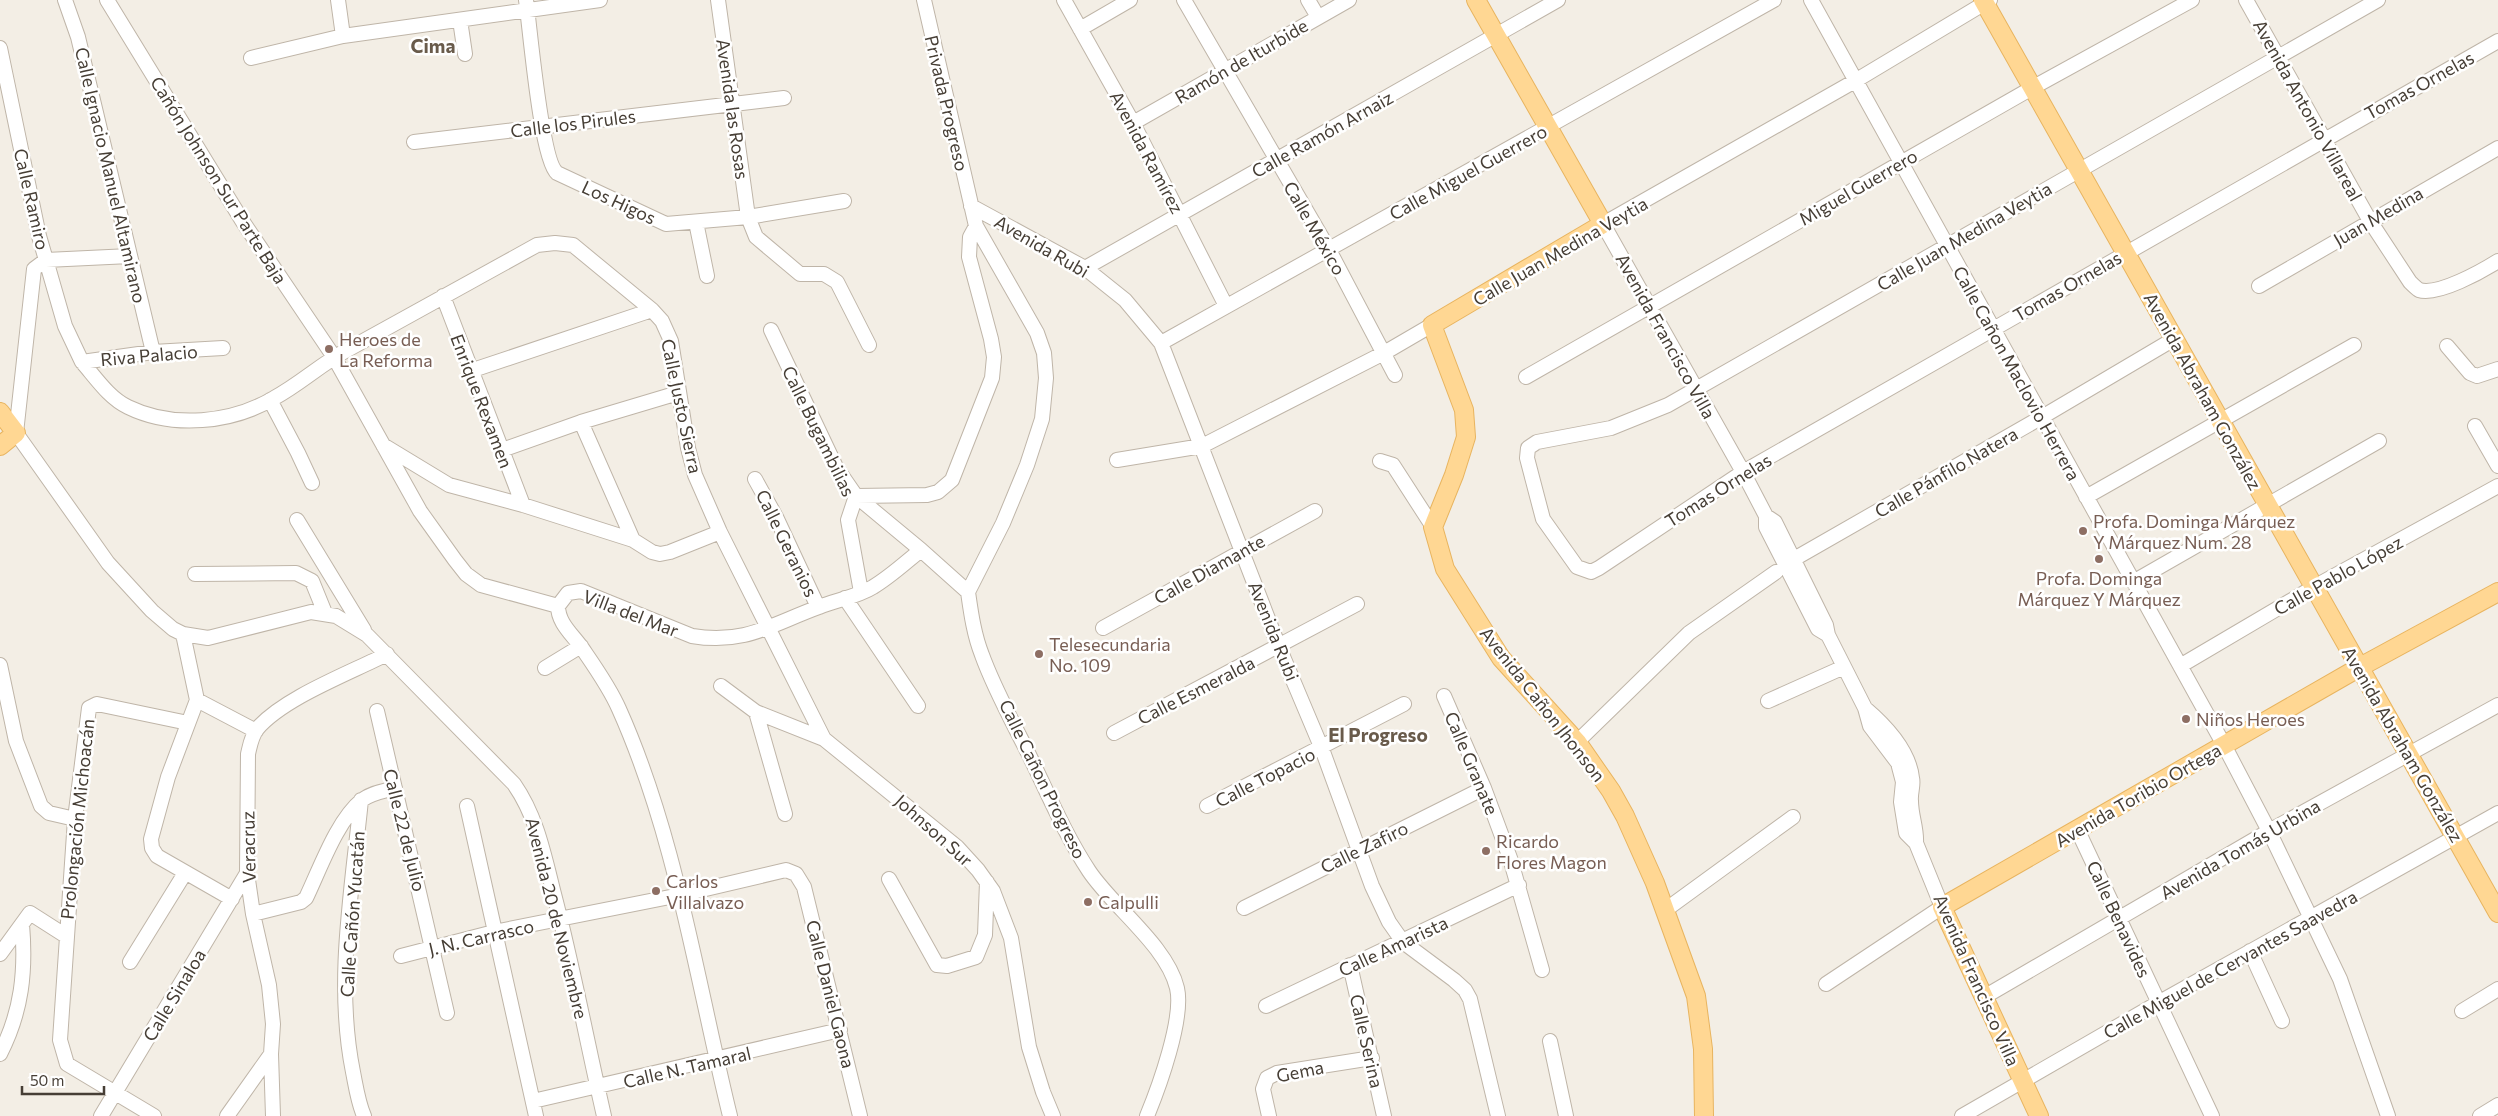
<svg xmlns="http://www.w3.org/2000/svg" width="2498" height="1116" viewBox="0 0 2498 1116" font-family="Commissioner,sans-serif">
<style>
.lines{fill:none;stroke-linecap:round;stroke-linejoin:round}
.minor-casing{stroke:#bfb5a8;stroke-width:16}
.major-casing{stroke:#e8b45f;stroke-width:20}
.minor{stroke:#fff;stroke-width:14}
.major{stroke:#ffd793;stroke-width:18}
.education-dot{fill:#8d6e63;stroke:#fff;stroke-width:2}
.labels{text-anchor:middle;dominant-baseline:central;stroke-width:5;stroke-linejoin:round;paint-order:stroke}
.street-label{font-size:18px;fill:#463e35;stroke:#fff}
.education-label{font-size:18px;fill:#785e54;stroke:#fff;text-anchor:start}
.neighbourhood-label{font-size:19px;font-weight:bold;fill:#695b4b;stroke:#fff}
</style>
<rect width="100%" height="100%" fill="#f3eee5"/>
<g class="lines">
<!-- minor casing -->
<g class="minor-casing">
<path id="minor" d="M 65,0 L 78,37 L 153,352
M 107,0 L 243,222 L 334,357 L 420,511 L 455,560 L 466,574 L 481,585 L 558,606
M 338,0 L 343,36
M 526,0 C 530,28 541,160 557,173 L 666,224 L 748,217 L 844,201
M 718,0 L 748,217 L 756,237 L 800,274 L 824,274 L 837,282 L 869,345
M 924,0 L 976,226 L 1037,333 L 1044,353 L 1046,378 L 1042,419 L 1027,465 L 1003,523 L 968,592
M 1064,0 L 1133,123 L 1226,306
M 1184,0 L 1328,248 L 1395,375
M 1308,0 L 1318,17
M 1811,0 L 2224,745 L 2269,831 L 2340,979 L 2388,1116
M 2246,0 L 2370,221 L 2410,282 C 2413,285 2416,288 2419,290 C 2438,296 2482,271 2498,261
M 2378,0 L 1668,405 L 1611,428 L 1537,442 L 1528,448 L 1527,458 L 1543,519 L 1577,567 L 1591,572 L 1599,568 L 1743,472 L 2498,41
M 460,20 L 465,54
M 1080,29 L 1130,0
M 0,48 L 39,236 L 46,260 L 34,269 L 16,433 L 108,563 L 152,611 L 173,629 L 183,634 L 208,638 L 311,612 L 336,616 L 367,635 L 514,784 C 537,817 544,855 554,894 C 573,967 587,1042 604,1116
M 251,58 L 343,36 L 600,0
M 1133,123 L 1349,0
M 414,142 L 784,98
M 971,206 L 1085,268 L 1125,300 L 1161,343 L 1279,647 L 1322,749 L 1372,886 L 1389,922 L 1403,942 L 1454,980 L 1465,990 L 1470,999 L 1498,1116
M 696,222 L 707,276
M 1085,268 L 1558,0
M 2259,286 L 2498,148
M 443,296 L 523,505
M 771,330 L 836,467 L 856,496 L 921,550 L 968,592
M 1161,343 L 1774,0
M 2447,346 L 2470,373 L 2477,376 L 2498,369
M 223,348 L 153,352 L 82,362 C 96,378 109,398 128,407 C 173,429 232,423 274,398 C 300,384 321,364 347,350 C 410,315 473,280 537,245 L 555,243 L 573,245 L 652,310 L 662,321 L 671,341 L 688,448 L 695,475 L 720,532 L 824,739
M 82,362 L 65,326 L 46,260 L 130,256
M 470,371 L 652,310
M 1526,377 L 2032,88 L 2192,0
M 270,400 L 298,453 L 312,483
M 581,422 L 633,540
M 2475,426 L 2498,466
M 383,445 L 449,485 L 523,505 L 633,540 L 652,552 L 660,554 L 670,552 L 720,532
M 502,450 L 581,422 L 678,393
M 1117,460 L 1202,446 L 1384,353 L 1432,325
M 1380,461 L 1393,465 L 1433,527
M 755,479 L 776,517 L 818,607
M 856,496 L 927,495 L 938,492 L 952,480 L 992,378 L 994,357 L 991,339 L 969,257 L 970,237 L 976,226
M 856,496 L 848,520 L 861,592
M 2086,497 L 2354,345
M 1766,516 L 1775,522 L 1826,625 L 1828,635 L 1865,708 L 1870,726 L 1898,763 L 1903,782 L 1901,802 L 1906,833 L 1916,843 L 1942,907 L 1826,984
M 297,520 L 364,630
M 1794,559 L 2042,417 L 2174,339
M 195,574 L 296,573 L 312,581 L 325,613
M 2133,582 L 2379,441
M 968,592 C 971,613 974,635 982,655 C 995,691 1015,726 1032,761 C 1050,798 1066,836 1089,871 C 1113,907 1167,946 1177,988 C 1184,1018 1159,1087 1147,1116
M 845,598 L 918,706
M 558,606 C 558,623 572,634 582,648 C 595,667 610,688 619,709 C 676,836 697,982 730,1116
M 558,606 L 568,593 L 581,591 L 692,636 C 745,645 772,624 819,607 C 836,600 857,597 873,587 C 890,577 906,562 921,550
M 1103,628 L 1315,511
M 183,634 L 197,700 L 168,777 L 151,839 L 152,848 L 157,856 L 232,899
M 1828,635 L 1818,629 L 1766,527 L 1766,516 L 1743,472 L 1603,224 L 1855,81 L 1990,0
M 0,665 L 16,741 L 41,806 L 49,813 L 75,819
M 2180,666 L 2314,587 L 2498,486
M 545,668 L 581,646
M 721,686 L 756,712 L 824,739 L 957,847 L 978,870 L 993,891 L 1011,938 L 1029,1047 L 1043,1092 L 1053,1116
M 1444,696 L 1484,788 L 1510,858 L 1542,970
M 197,700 L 256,731
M 1768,701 L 1844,667
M 1865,708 C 1885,725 1909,750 1912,778 C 1914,785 1910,793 1911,801 C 1911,816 1917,828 1916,843
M 377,711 L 447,1013
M 756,712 L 785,814
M 1114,733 L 1357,604
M 1577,742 L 1689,633 L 1776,572
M 361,800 C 352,890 335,983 353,1072 C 356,1087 358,1102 364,1116
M 467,806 L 536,1116
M 1207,806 L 1404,704
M 2078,831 L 2212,1116
M 889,879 L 937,965 L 947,966 L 976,957 L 985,935 L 987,882
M 1244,908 L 1484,788
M 1664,911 L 1793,817
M 253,914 L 301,902 L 306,898 C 320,869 337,820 362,800 C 371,793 384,791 395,788
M 2250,951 L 2282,1021
M 0,954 L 30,913 L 66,936
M 401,956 L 494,932 L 680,895 L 786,870 L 796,874 L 804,887 L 860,1116
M 130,962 L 185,873
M 1350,965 L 1384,1116
M 1984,997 L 2269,831 L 2498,705
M 1266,1006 L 1519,885
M 2462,1011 L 2498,989
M 1550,1041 L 1566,1116
M 0,1054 C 22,1011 26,971 22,924
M 533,1101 L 840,1030
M 101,1116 L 247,873
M 154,1116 L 67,1064 L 60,1040 L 75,819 L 89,708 L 97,704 L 188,723
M 227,1116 L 271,1054
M 273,1116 L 271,1054 L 273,1024 L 269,985 L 253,914 L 247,873 L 248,754 C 250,746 251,737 257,729 C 283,698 350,673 387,654
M 1269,1116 L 1263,1089 L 1267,1078 L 1277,1073 L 1372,1058
M 1962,1116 L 2158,1003 L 2498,813
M 2480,1116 L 2498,1105"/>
</g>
<!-- major casing -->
<g class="major-casing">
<path id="major" d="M 1476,0 L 1603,224 L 1432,325 L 1464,410 L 1466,437 L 1454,475 L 1433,527 L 1445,569 L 1501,658 L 1577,742 L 1611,791 L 1625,816 L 1655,883 L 1696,996 L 1703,1049 L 1704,1116
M 1983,0 L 2498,913
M 0,412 L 16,433 L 0,446
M 2039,1116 L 1942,907 L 2360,667 L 2498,592"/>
</g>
<!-- minor -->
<use href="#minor" class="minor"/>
<!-- major -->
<use href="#major" class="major"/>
</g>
<!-- markers -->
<g class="education-dot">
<circle cx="329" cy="349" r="5"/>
<circle cx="2083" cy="531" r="5"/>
<circle cx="2099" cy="559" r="5"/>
<circle cx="1039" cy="654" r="5"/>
<circle cx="2186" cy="719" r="5"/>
<circle cx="1486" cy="851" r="5"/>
<circle cx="656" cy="891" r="5"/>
<circle cx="1088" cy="902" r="5"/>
</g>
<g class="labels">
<!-- street labels -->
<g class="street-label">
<text transform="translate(1241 61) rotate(-30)">Ramón de Iturbide</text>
<text transform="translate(2419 85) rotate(-29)">Tomas Ornelas</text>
<text transform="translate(947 103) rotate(77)">Privada Progreso</text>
<text transform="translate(733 109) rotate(82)">Avenida las Rosas</text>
<text transform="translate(2308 110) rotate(61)">Avenida Antonio Villareal</text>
<text transform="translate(573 123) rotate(-7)">Calle los Pirules</text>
<text transform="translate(1322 134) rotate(-29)">Calle Ramón Arnaiz</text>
<text transform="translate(1147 152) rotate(62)">Avenida Ramírez</text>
<text transform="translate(1468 172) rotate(-29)">Calle Miguel Guerrero</text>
<text transform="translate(111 175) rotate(77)">Calle Ignacio Manuel Altamirano</text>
<text transform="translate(219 180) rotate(58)">Cañón Johnson Sur Parte Baja</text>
<text transform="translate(1858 187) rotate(-30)">Miguel Guerrero</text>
<text transform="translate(32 199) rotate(77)">Calle Ramiro</text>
<text transform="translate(619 202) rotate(25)">Los Higos</text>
<text transform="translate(2378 216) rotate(-30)">Juan Medina</text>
<text transform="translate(1315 228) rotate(60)">Calle México</text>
<text transform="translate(1964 236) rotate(-30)">Calle Juan Medina Veytia</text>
<text transform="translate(1042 246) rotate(30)">Avenida Rubi</text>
<text transform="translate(1560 251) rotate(-30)">Calle Juan Medina Veytia</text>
<text transform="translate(2067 286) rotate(-30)">Tomas Ornelas</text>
<text transform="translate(1666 336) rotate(61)">Avenida Francisco Villa</text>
<text transform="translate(149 355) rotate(-5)">Riva Palacio</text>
<text transform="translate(2017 373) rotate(61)">Calle Cañon Maclovio Herrera</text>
<text transform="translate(2203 391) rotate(61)">Avenida Abraham González</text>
<text transform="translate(482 401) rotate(69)">Enrique Rexamen</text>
<text transform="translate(682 406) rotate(78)">Calle Justo Sierra</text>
<text transform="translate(819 431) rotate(64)">Calle Bugambilias</text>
<text transform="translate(1946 472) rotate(-30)">Calle Pánfilo Natera</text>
<text transform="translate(1718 490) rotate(-32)">Tomas Ornelas</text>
<text transform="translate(787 543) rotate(64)">Calle Geranios</text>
<text transform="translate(1209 569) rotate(-29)">Calle Diamante</text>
<text transform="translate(2338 575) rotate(-29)">Calle Pablo López</text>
<text transform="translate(631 613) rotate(21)">Villa del Mar</text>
<text transform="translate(1274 631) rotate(68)">Avenida Rubi</text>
<text transform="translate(1196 690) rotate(-27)">Calle Esmeralda</text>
<text transform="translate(1543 704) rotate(52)">Avenida Cañon Jhonson</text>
<text transform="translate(2403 744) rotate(60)">Avenida Abraham González</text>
<text transform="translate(1472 763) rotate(67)">Calle Granate</text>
<text transform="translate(1265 777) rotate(-27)">Calle Topacio</text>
<text transform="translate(1043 779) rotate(64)">Calle Cañon Progreso</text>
<text transform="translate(2138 795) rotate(-30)">Avenida Toribio Ortega</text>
<text transform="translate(77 819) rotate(-84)">Prolongación Michoacán</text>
<text transform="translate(405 830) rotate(76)">Calle 22 de Julio</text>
<text transform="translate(934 830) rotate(42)">Johnson Sur</text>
<text transform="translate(248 847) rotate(-91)">Veracruz</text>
<text transform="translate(1364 847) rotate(-26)">Calle Zafiro</text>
<text transform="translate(2240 849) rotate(-30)">Avenida Tomás Urbina</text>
<text transform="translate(352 914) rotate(-86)">Calle Cañón Yucatán</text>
<text transform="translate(557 918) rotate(76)">Avenida 20 de Noviembre</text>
<text transform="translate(2119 919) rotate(65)">Calle Benavides</text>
<text transform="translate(481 937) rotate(-13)">J. N. Carrasco</text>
<text transform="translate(1393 946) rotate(-25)">Calle Amarista</text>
<text transform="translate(2230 964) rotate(-29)">Calle Miguel de Cervantes Saavedra</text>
<text transform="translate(1977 980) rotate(66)">Avenida Francisco Villa</text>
<text transform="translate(831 994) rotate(76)">Calle Daniel Gaona</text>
<text transform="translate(174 995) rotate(-59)">Calle Sinaloa</text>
<text transform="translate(1367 1041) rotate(77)">Calle Serina</text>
<text transform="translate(687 1067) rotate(-13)">Calle N. Tamaral</text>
<text transform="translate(1300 1071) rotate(-11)">Gema</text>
</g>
<!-- education labels -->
<g class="education-label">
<text x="339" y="339">Heroes de<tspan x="339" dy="21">La Reforma</tspan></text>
<text x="2093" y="521">Profa. Dominga Márquez<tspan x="2093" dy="21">Y Márquez Num. 28</tspan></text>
<text x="2099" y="578" text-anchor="middle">Profa. Dominga<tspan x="2099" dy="21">Márquez Y Márquez</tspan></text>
<text x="1049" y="644">Telesecundaria<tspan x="1049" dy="21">No. 109</tspan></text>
<text x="2196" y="719">Niños Heroes</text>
<text x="1496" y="841">Ricardo<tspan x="1496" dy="21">Flores Magon</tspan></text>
<text x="666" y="881">Carlos<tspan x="666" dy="21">Villalvazo</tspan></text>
<text x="1098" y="902">Calpulli</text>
</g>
<!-- neighbourhood labels -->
<g class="neighbourhood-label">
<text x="433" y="45">Cima</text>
<text x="1378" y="734">El Progreso</text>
</g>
</g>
<!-- scale -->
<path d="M22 1086v8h82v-8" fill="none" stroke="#463e35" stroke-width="2.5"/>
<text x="30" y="1086" font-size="15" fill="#463e35" stroke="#ffffff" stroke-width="4" paint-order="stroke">50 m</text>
</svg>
